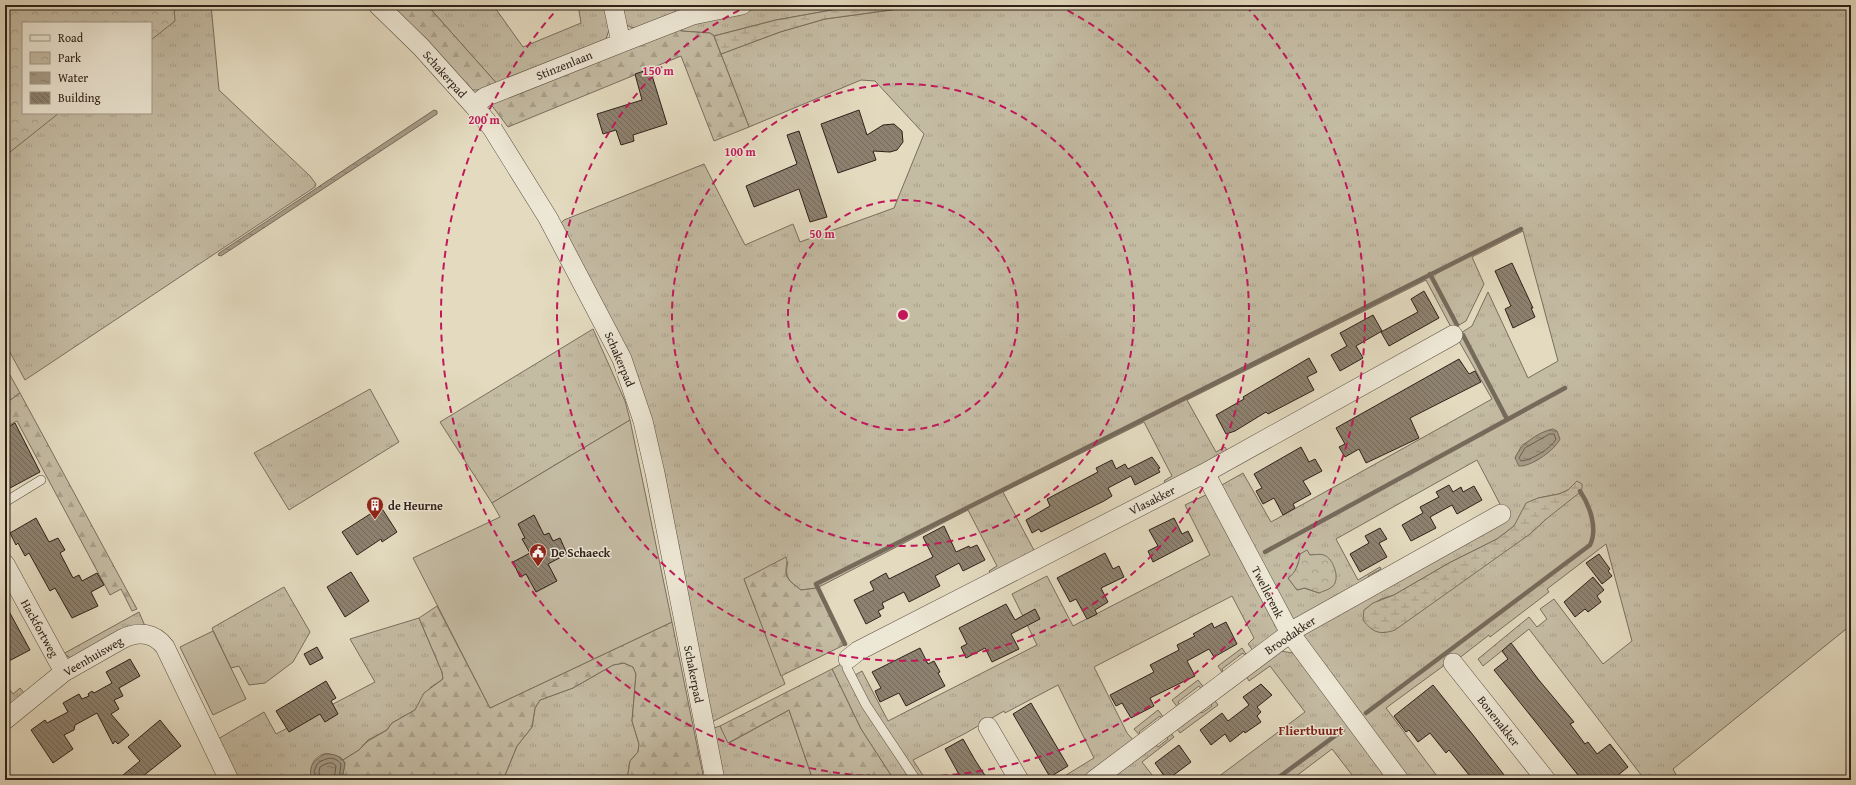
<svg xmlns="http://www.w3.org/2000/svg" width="1856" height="785" viewBox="0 0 1856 785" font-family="'Gentium Book Plus',serif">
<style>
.grass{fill:url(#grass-tufts);stroke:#7a6e5e;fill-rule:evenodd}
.forest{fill:url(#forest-firs);stroke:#7a6e5e}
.wetland{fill:url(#wetland-marsh);stroke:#7a6e5e}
.park{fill:url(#park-crowns);stroke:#7a6e5e}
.pitch{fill:#c4bba3;stroke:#7a6e5e}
.water{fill:url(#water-ripples);stroke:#766a5b}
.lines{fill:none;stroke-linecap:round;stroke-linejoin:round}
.shore{stroke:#6a5e50;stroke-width:1}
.stream{stroke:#766a5b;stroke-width:4.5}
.building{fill:url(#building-back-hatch);stroke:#2f2119}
.lane-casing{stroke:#5c4f42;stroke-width:10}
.street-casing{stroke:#5c4f42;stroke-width:20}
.lane{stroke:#ede7d5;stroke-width:9}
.street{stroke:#ede7d5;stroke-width:19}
.ring{fill:none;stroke:#c2185b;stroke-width:2;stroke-dasharray:7 5}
.labels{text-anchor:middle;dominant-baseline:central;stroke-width:3;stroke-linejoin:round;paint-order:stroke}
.street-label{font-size:12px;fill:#2f2119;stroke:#ede7d5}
.poi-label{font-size:12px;font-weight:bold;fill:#2f2119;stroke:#ede7d5;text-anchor:start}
.neighbourhood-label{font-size:13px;font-weight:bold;fill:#7a1f14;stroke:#ede7d5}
.centre{fill:#c2185b;stroke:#ede7d5;stroke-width:2}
.ring-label{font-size:12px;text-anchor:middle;font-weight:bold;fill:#c2185b;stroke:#ede7d5;stroke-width:3;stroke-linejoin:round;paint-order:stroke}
</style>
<defs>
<pattern id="grass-tufts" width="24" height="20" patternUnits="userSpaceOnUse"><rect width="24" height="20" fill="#c4bba3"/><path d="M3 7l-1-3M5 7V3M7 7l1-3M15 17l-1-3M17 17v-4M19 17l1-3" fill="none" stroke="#a9a08c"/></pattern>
<pattern id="forest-firs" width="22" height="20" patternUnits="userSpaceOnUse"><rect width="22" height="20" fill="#c4bba3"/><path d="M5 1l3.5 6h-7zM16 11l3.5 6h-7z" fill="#a9a08c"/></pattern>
<pattern id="wetland-marsh" width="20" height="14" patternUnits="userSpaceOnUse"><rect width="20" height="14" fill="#c4bba3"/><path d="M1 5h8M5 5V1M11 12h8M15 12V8" fill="none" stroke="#a9a08c"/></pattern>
<pattern id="park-crowns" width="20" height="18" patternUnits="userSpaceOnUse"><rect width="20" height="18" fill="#c4bba3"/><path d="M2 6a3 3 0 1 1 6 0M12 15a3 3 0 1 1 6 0" fill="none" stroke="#a9a08c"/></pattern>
<pattern id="water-ripples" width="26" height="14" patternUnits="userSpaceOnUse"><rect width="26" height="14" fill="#a69b87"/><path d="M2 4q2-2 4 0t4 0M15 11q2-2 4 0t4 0" fill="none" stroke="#887e6e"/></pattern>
<pattern id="building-back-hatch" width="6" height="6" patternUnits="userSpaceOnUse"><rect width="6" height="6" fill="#8d816f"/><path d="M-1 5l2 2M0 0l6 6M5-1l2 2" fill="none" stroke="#74695a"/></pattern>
</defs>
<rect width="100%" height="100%" fill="#e3dabf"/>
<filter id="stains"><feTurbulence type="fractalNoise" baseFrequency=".005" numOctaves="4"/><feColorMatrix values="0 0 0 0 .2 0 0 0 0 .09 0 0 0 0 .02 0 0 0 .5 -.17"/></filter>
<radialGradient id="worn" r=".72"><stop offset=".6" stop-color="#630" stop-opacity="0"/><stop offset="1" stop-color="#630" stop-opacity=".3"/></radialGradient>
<!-- grass -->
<path class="grass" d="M 166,5 L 211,5 L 219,90 L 310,176 L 316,184 L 315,187 L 25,380 L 5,343 L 5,156 L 55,113 L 151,113 L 151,32 Z
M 427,5 L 493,5 L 523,47 L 581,23 L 578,5 L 607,5 L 610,27 L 606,39 L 499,86 Z
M 620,5 L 674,5 L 676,15 C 666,18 636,32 628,26 C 622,21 621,11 620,5 Z
M 775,5 L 860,5 L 776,20 L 714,36 L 710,33 L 681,31 L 680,26 L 709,18 Z
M 928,5 L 1851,5 L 1851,625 L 1673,769 L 1679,780 L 1645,780 L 1529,629 L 1483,666 L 1478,659 L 1529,617 L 1537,627 L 1547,619 L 1540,609 L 1554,599 L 1603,664 L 1632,641 L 1606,544 L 1547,589 L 1549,592 L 1490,637 L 1489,635 L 1458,659 L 1446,664 L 1386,708 L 1440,780 L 1406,780 L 1303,639 L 1304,631 L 1502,508 L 1477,460 L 1336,539 L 1358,580 L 1380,567 L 1381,569 L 1368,576 L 1371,581 L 1293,620 L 1220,486 L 1243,473 L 1271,522 L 1492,399 L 1456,336 L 1472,326 L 1488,292 L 1528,378 L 1558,361 L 1523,231 L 1472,257 L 1484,284 L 1466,321 L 1452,329 L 1426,280 L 1187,400 L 1216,452 L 1225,447 L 1229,453 L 1167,486 L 1164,481 L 1172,476 L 1144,422 L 1003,492 L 1036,554 L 992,576 L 989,571 L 997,566 L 968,510 L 817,588 L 801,590 C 789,581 784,578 788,562 L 744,579 L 785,684 L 710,723 L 654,451 L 560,224 L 564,220 L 704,164 L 745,245 L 793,224 L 800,242 L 894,208 L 924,134 L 875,81 L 861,80 L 749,127 L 721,54 L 780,32 L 825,19 ZM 1549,430 L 1541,457 L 1523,466 L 1515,458 L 1522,445 ZM 1577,481 L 1545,520 L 1530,534 L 1364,610 L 1381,599 L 1394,595 L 1449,563 L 1497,539 L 1514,526 L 1538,498 L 1559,494 L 1568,490 ZM 1310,555 L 1312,555 L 1319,593 L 1304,588 L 1297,590 L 1288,578 L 1294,574 L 1299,561 Z
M 593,329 L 625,401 L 630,420 L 492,503 L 440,422 Z
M 5,366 L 20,393 L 5,404 Z
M 370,389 L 399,442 L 289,510 L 254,453 Z
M 1210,493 L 1278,627 L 1277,632 L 1254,652 L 1248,644 L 1254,638 L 1232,596 L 1094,667 L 1127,733 L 1135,742 L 1084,780 L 1058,780 L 1094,758 L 1058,685 L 1005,713 L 1004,711 L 966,733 L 913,760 L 926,780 L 920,780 L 869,702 L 855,675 L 862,671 L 888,721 L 1037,645 L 1012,594 L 1047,576 L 1073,626 L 1210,555 L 1185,505 Z
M 284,587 L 310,632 L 293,662 L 265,683 L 249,685 L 239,666 L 231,668 L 212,628 Z
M 139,612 L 145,626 L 71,658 L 63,654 Z
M 419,618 L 442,672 L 443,679 L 431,687 L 415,710 L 392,723 L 387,730 L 368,740 L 359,750 L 343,760 L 340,757 C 336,756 329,753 324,754 C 312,757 309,770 312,780 L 237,780 L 218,739 L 264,712 L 276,734 L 375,682 L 350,639 Z
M 1242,648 L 1248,657 L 1247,658 L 1243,653 L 1222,669 L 1224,675 L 1218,666 Z
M 1280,651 L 1293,653 L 1392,780 L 1356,780 L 1332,749 L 1291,780 L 1214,780 L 1305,712 L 1270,666 L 1249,681 L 1245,674 Z
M 624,663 L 633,667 L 636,674 L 632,721 L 639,744 L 638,752 L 630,761 L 627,780 L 503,780 L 517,746 L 532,727 L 535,708 L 540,700 L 573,688 L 613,665 Z
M 841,664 L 864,708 L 911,780 L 894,780 L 861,729 L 832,669 Z
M 1198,680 L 1205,689 L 1203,691 L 1199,686 L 1178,702 L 1181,707 L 1179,709 L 1172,700 Z
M 20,688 L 24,693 L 8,706 L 5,703 L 5,695 L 10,690 L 13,694 Z
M 1213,698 L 1218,705 L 1180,733 L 1175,726 L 1198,709 L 1202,713 L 1212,706 L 1209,701 Z
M 789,710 L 813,780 L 722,780 L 711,729 L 720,726 L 729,743 Z
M 1158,710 L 1165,719 L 1163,720 L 1160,716 L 1139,732 L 1142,736 L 1141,737 L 1134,729 Z
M 1169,731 L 1174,737 L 1142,762 L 1156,780 L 1104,780 L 1154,742 L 1158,747 L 1168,739 L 1165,734 Z"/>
<!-- forest -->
<path class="forest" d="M 387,5 L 427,5 L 499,86 L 484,90 L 471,90 Z
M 680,26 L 681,31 L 710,33 L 714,36 L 749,127 L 714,141 L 681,56 L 508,127 L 490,103 Z
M 20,393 L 137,609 L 132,611 L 121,589 L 110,595 L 17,421 L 5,427 L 5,404 Z
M 786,557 C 788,562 786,565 786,570 C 785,580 795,585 801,590 L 817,588 L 846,644 L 781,676 L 744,579 Z
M 437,606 L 490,708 L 672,622 L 704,780 L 627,780 L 630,761 L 638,752 L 639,744 L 632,721 L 636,674 L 633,667 L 624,663 L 613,665 L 573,688 L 540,700 L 535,708 L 532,727 L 517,746 L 503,780 L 342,780 L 345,763 L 343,760 L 359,750 L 368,741 L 387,730 L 392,723 L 415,710 L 424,693 L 443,679 L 442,672 L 419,618 Z
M 832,669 L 861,729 L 894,780 L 873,780 L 869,774 L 859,780 L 813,780 L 789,710 L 728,743 L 720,726 Z"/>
<!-- wetland -->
<path class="wetland" d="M 860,5 L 928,5 L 825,19 L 780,32 L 721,54 L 714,36 L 776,20 Z
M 1577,481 L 1582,484 L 1582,489 L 1579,493 L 1545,520 L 1530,534 L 1395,630 C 1380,635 1373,633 1363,620 L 1364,610 L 1373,603 L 1394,595 L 1449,563 L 1497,539 L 1514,526 L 1526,503 L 1538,498 L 1559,494 L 1568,490 Z"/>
<!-- park -->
<path class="park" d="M 5,5 L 174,5 L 175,21 L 151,40 L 151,23 L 23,23 L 23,113 L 59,113 L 5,156 Z
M 1307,550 L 1310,555 C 1315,555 1321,553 1326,556 C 1334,561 1340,579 1333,586 C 1329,590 1323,591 1319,593 L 1305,588 L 1297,590 L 1288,578 C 1296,573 1299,563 1300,554 Z"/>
<!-- pitch -->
<path class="pitch" d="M 630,420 L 672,622 L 490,708 L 413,558 L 500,517 L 492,503 Z
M 213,631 L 246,699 L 213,715 L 180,647 Z"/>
<!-- water -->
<path class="water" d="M 434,110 L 437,111 L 437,114 L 221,256 L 218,255 L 219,253 Z
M 1553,429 L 1557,431 L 1560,439 C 1555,450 1531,467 1519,466 L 1515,458 C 1521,444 1538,432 1553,429 Z
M 325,754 C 334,754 339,755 345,763 L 342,780 L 312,780 C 308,766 313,761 325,754 Z"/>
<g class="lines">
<!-- shore -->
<path class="shore" d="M 1550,434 L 1554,434 L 1556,439 C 1552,448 1530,461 1521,461 L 1519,458 L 1525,448 Z
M 316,780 L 314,772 L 317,764 C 325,758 334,755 341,764 L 339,780
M 321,780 L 319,772 L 320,767 C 325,764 332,760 336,766 L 334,780"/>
<!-- stream -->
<path class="stream" d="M 1430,274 L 1457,325
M 1463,335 L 1507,419
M 1265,552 L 1565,388
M 845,644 L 816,584 L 1521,229
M 1366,713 L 1590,545 C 1598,529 1590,506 1580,491
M 1275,780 L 1343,730"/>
</g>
<!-- building -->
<path class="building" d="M 650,69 L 667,124 L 633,135 L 634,141 L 621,145 L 616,130 L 603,134 L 597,114 L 642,100 L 635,74 Z
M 859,110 L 867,135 L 883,125 L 894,124 L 902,131 L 903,142 L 897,150 L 890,152 L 873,151 L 876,160 L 838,173 L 821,124 Z
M 799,131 L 827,217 L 810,222 L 799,189 L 754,207 L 746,186 L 797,164 L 787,135 Z
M 1512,263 L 1533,308 L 1531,308 L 1535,317 L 1513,328 L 1505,309 L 1511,306 L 1495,271 Z
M 1424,291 L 1439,318 L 1389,346 L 1381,332 L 1418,312 L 1411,299 Z
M 1373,315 L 1382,331 L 1356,346 L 1363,358 L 1340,371 L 1331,355 L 1347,346 L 1340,333 Z
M 1309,358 L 1317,372 L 1307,377 L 1314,390 L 1268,414 L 1266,412 L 1235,431 L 1226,434 L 1216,415 L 1244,399 L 1243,397 Z
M 1459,359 L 1469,374 L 1475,371 L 1481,382 L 1410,418 L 1419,438 L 1366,463 L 1359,449 L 1345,457 L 1339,447 L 1345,444 L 1336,428 Z
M 15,423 L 40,472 L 10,488 L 5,478 L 5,429 Z
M 1301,447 L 1309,462 L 1315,459 L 1322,471 L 1303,481 L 1311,494 L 1293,504 L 1295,508 L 1283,515 L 1274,498 L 1263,504 L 1256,491 L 1262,488 L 1254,474 Z
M 1152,457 L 1160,468 L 1158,469 L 1160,472 L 1135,485 L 1131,476 L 1108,488 L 1112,496 L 1104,501 L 1041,532 L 1039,529 L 1032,533 L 1026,520 L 1050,506 L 1047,499 L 1098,472 L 1096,468 L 1112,460 L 1116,469 L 1125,464 L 1128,469 Z
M 1449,485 L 1453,492 L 1461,487 L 1463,492 L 1474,486 L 1482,500 L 1457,514 L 1452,505 L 1430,517 L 1436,528 L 1411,541 L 1402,525 L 1423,513 L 1420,507 L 1439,497 L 1436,492 Z
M 381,507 L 397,532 L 382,542 L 381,539 L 357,555 L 342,532 Z
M 534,515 L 544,535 L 549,533 L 553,541 L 560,538 L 567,554 L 548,564 L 557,581 L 536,592 L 526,574 L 520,577 L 513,562 L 530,553 L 522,539 L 525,538 L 518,524 Z
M 36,518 L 49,542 L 58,538 L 65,550 L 60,553 L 73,578 L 79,575 L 82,581 L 97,573 L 104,585 L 91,592 L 98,606 L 72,618 L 55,588 L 50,591 L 29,553 L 25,556 L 18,543 L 16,545 L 10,533 Z
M 1174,518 L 1182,534 L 1188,531 L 1193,541 L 1153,562 L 1148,551 L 1158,546 L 1149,530 Z
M 944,526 L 956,552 L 969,546 L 970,548 L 977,545 L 985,560 L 963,571 L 959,563 L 935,576 L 940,586 L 909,602 L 904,592 L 882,603 L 884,608 L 878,611 L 881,616 L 866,624 L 854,600 L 874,590 L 870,582 L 886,573 L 889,579 L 933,557 L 923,537 Z
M 1380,528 L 1387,539 L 1379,543 L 1387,557 L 1360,572 L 1350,554 L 1369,543 L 1365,536 Z
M 1105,553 L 1113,569 L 1119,566 L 1124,577 L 1101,588 L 1108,602 L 1095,610 L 1097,614 L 1087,619 L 1076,599 L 1070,602 L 1057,578 Z
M 1599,554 L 1610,569 L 1608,571 L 1612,576 L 1602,584 L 1586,563 Z
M 351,572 L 369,601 L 345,617 L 327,587 Z
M 1593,577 L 1604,590 L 1597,596 L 1601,602 L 1588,612 L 1585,609 L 1575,617 L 1564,602 Z
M 5,604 L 30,650 L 5,663 Z
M 1006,604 L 1015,620 L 1035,609 L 1040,619 L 1011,634 L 1019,649 L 992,662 L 985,648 L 966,658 L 961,647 L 967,644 L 959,628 Z
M 1226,622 L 1237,644 L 1214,657 L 1209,649 L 1187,661 L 1195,676 L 1150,698 L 1154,706 L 1131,718 L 1122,703 L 1116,706 L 1110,695 L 1154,672 L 1150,665 L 1179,650 L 1177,645 L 1195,636 L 1193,634 L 1212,623 L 1214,628 Z
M 1511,643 L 1538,679 L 1574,722 L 1570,724 L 1585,744 L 1588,742 L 1597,754 L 1610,744 L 1628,767 L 1612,780 L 1582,780 L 1494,670 L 1508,659 L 1502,651 Z
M 317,647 L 323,658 L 310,665 L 304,654 Z
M 920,648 L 928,664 L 934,661 L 940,672 L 938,673 L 945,686 L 906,706 L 899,693 L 880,702 L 875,691 L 881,688 L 872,672 Z
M 130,659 L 140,676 L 119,688 L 123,696 L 114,700 L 119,709 L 111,714 L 129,735 L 118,744 L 115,741 L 113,744 L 97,713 L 75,725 L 74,730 L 64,735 L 73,749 L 53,763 L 31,730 L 45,720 L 47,723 L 68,712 L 63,703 L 79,694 L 82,699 L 89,696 L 88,694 L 92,691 L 94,693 L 112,683 L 106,672 Z
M 326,681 L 336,698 L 331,701 L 338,714 L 325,722 L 320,714 L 289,732 L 276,711 Z
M 1261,684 L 1272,695 L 1257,707 L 1261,712 L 1257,716 L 1261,722 L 1245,733 L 1244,731 L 1230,742 L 1225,734 L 1211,745 L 1200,730 L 1222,713 L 1228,721 L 1249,705 L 1243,697 Z
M 1433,685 L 1473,735 L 1508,780 L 1473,780 L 1449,750 L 1446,753 L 1430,733 L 1418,742 L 1409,730 L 1406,732 L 1394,716 Z
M 1031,703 L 1068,766 L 1050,777 L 1013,714 Z
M 160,720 L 181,746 L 138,780 L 117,780 L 140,761 L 128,747 Z
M 963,739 L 975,760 L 988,780 L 962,780 L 945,749 Z
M 1179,745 L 1191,762 L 1167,780 L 1155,763 Z"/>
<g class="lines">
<!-- lane casing -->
<g class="lane-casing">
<path id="lane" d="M 5,502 L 41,480
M 848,659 L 847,668 L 866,705 L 916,780"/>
</g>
<!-- street casing -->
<g class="street-casing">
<path id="street" d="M 378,5 L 421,47 L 474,106 L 492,128 L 548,218 L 622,359 L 643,421 L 655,473 L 715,780
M 621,43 L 693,15 L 742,5
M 474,106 L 485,97 L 621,43 L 613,5
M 1205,473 L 1290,633 L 1399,780
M 5,564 L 64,672
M 848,659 L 858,651 L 1205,473 L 1453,335
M 1453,663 L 1546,780
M 5,720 L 64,672 L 122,639 C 138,631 154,632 165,647 L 229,780
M 988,727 L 1019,780
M 1094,780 L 1297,628 L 1501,514"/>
</g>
<!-- lane -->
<use href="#lane" class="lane"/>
<!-- street -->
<use href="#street" class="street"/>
</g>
<!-- distance rings -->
<g class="ring">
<circle cx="903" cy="315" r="115"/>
<circle cx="903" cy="315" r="231"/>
<path d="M1057 5A346 346 0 1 1 749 5"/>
<path d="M1246 6A462 462 0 1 1 560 6"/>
</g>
<!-- icons -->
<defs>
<g id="building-pin" transform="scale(0.9)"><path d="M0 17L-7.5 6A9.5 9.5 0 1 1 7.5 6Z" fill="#8f2418" stroke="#ede7d5"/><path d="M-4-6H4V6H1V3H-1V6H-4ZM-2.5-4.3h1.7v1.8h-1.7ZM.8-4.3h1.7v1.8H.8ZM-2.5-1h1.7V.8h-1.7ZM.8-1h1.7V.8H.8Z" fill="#fff"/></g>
<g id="civic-pin" transform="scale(0.9)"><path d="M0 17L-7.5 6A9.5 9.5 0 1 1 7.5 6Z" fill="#8f2418" stroke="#ede7d5"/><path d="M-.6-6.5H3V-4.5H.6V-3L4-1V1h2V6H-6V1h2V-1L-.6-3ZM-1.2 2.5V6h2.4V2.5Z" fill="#fff"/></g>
</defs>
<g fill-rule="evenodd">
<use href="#building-pin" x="375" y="505"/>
<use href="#civic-pin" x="538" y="552"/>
</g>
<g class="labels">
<!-- street labels -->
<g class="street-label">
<text transform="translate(564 65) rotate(-22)">Stinzenlaan</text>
<text transform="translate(445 74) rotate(48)">Schakerpad</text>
<text transform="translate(620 359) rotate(67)">Schakerpad</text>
<text transform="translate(1152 500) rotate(-27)">Vlasakker</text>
<text transform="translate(1268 592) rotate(63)">Twellerenk</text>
<text transform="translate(40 628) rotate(61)">Hackfortweg</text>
<text transform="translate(1290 635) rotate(-34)">Broodakker</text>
<text transform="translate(93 656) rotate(-30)">Veenhuisweg</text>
<text transform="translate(694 674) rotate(79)">Schakerpad</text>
<text transform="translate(1499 721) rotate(52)">Bonenakker</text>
</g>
<!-- poi labels -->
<g class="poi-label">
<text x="388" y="505">de Heurne</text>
<text x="551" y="552">De Schaeck</text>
</g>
<!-- neighbourhood labels -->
<g class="neighbourhood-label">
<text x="1311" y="730">Fliertbuurt</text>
</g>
</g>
<circle cx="903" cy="315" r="6" class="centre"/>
<g class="ring-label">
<text x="658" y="75">150 m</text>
<text x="484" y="124">200 m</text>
<text x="740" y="156">100 m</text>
<text x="822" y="238">50 m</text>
</g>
<!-- margin -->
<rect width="1856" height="785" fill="none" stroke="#e3dabf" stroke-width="20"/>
<rect x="6" y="6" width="1844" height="773" fill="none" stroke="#2f2119" stroke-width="2"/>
<rect x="10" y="10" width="1836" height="765" fill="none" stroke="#2f2119"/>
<!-- legend -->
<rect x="22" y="22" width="130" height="92" fill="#ede7d5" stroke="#a1988a"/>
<rect x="30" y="35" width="20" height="6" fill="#ede7d5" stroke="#a1988a"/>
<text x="58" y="42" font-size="12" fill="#2f2119">Road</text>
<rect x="30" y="52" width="20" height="12" fill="url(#park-crowns)" stroke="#a1988a"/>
<text x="58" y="62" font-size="12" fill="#2f2119">Park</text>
<rect x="30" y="72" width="20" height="12" fill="url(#water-ripples)" stroke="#a1988a"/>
<text x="58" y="82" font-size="12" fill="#2f2119">Water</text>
<rect x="30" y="92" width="20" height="12" fill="url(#building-back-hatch)" stroke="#a1988a"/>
<text x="58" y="102" font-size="12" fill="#2f2119">Building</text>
<rect width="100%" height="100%" filter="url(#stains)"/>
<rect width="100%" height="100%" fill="url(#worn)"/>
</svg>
